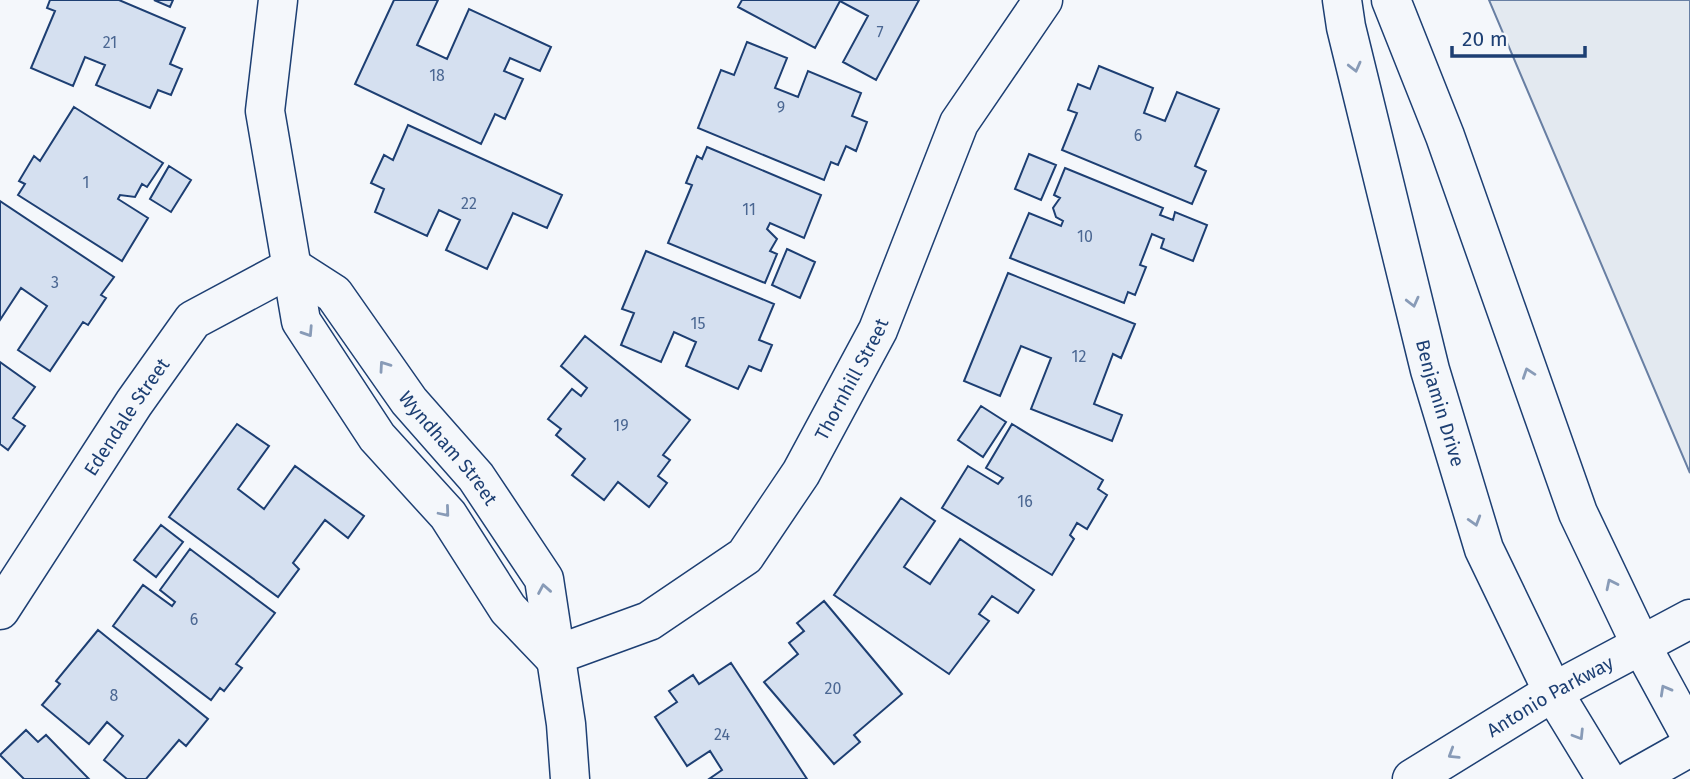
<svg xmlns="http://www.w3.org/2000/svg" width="1690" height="779" viewBox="0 0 1690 779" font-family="'Fira Sans',sans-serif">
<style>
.green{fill:#e3e9f0;stroke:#687fa3;stroke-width:2}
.building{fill:#d5e0f0;stroke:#1d3f73;stroke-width:2}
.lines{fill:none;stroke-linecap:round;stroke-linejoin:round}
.minor-casing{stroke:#1d3f73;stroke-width:41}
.major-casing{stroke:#1d3f73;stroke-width:41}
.minor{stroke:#f4f7fb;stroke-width:38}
.major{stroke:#f4f7fb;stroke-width:38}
.oneway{stroke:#889bb7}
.labels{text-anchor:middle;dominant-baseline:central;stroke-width:5;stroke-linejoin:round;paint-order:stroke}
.number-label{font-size:16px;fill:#4b6792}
.street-label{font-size:19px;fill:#1d3f73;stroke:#f4f7fb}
</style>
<rect width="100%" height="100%" fill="#f4f7fb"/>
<!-- green -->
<path class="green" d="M 1489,0 L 1690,0 L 1690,473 Z"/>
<!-- building -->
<path class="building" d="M 50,0 L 119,0 L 185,28 L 170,64 L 182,69 L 171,95 L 158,90 L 150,108 L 96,85 L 105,65 L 85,57 L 73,86 L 31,68 L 55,11 L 47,8 Z
M 154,0 L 173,0 L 170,7 Z
M 394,0 L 438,0 L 417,45 L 447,59 L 469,9 L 551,47 L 540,71 L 510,58 L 504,71 L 523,79 L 505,119 L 495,114 L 481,144 L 355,84 Z
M 742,0 L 919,0 L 876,80 L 843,62 L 868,16 L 840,1 L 815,48 L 738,7 Z
M 747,42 L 787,58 L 775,88 L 798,97 L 808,71 L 861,93 L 852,116 L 867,122 L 856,151 L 846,146 L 838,165 L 831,162 L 824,180 L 698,128 L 721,70 L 734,75 Z
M 1099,66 L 1153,88 L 1144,113 L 1165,121 L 1177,92 L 1219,109 L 1195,166 L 1206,171 L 1192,204 L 1062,150 L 1077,113 L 1068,110 L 1078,84 L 1090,89 Z
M 74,107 L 163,163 L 147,187 L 142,184 L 135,197 L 120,195 L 118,199 L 148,218 L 122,261 L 18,195 L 25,184 L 19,181 L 34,156 L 40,161 Z
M 408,125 L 562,195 L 547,228 L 513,213 L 487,269 L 446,250 L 460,220 L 439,210 L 427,236 L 375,212 L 384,189 L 371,183 L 384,155 L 393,160 Z
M 707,147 L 821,195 L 804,238 L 770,223 L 767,229 L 777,239 L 770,251 L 777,254 L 765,283 L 668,243 L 692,185 L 686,183 L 697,156 L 702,159 Z
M 1029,154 L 1056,165 L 1041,200 L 1015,189 Z
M 169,166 L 191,180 L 171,212 L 150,199 Z
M 1065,168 L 1163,208 L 1160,215 L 1173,220 L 1175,212 L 1207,225 L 1193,261 L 1161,248 L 1164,239 L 1152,234 L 1140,265 L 1146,267 L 1135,295 L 1128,292 L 1124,303 L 1010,258 L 1029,213 L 1061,226 L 1063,221 L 1056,217 L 1053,208 L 1060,198 L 1054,195 Z
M 0,201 L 114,277 L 101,295 L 106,298 L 88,325 L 83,322 L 50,371 L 18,350 L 47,306 L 21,288 L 0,320 Z
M 787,249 L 815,262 L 800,298 L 772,285 Z
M 646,251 L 774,304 L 759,340 L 772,345 L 761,371 L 749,366 L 738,389 L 686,366 L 696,342 L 674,332 L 661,362 L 621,345 L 634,313 L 622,309 Z
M 1008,273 L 1135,324 L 1121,358 L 1113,354 L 1094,404 L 1122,415 L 1112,441 L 1031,409 L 1051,358 L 1021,346 L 1000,396 L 964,381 Z
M 585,336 L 690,420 L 663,455 L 670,460 L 658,476 L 667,483 L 649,507 L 618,482 L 604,500 L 572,475 L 585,459 L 556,435 L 561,429 L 548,419 L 572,389 L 581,396 L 587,388 L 561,366 Z
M 0,362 L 35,387 L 13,418 L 25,426 L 8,450 L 0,444 Z
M 981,406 L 1006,422 L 983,457 L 958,440 Z
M 237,424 L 269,446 L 238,489 L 264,509 L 295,466 L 364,516 L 348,538 L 325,520 L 293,563 L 299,569 L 278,597 L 169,517 Z
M 1012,424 L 1103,480 L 1098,489 L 1107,495 L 1087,529 L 1077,523 L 1070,535 L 1074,539 L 1052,575 L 942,508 L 968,466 L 998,484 L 1003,478 L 986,468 Z
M 901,498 L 935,521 L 904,567 L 930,584 L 960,539 L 1034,590 L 1018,613 L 992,596 L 979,614 L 989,621 L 949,674 L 834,595 Z
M 161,525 L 183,542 L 156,577 L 134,560 Z
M 190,549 L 275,613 L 236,664 L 242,668 L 224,691 L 220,688 L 211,700 L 113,626 L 143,585 L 172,606 L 175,602 L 160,590 Z
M 824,601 L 902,694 L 854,735 L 860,742 L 834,764 L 764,682 L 798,654 L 789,643 L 804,631 L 797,623 Z
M 98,630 L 208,719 L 186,746 L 179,740 L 146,779 L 127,779 L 104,760 L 123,736 L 107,722 L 89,744 L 42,705 L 60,684 L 56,681 Z
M 731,663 L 807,779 L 709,779 L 722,770 L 710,751 L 687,766 L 655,717 L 677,702 L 669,691 L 693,675 L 699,684 Z
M 26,730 L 38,742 L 46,735 L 89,779 L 24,779 L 0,755 Z"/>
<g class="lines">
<!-- minor casing -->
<g class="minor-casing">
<g id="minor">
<path d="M 278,0 L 265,111 L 301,321 L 377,437 L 448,515 L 508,609 L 553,656"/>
<path id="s1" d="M 292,267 L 334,294 L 409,401 L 476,477 L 544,579 L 566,724 L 570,779"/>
<path id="s2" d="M 0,610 L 134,403 L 193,320 L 292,267"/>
<path id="s3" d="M 553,656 L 649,621 L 745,556 L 801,473 L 878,330 L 959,123 L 1043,0"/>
</g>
</g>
<!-- major casing -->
<g class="major-casing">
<g id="major">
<path id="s4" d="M 1342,0 L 1346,27 L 1430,370 L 1484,549 L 1553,692 L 1606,779"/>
<path d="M 1391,0 L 1445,136 L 1578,513 L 1641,645 L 1690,735"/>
<path id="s5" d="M 1412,779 L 1553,692 L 1690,619"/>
<path d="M 1633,779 L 1690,747"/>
</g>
</g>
<!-- minor -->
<use href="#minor" class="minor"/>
<!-- major -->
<use href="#major" class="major"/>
</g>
<!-- one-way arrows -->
<defs><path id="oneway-chevron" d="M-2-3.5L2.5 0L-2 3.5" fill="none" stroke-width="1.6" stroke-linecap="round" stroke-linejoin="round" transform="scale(1.75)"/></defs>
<g class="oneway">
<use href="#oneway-chevron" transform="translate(1355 67) rotate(76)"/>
<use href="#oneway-chevron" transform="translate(1413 302) rotate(76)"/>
<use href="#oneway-chevron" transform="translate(308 332) rotate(57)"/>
<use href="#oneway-chevron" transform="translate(384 366) rotate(-125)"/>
<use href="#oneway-chevron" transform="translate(1528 373) rotate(-109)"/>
<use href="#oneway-chevron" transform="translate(445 512) rotate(50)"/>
<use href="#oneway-chevron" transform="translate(1475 521) rotate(73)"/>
<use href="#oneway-chevron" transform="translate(1611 584) rotate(-116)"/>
<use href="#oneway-chevron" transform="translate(544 589) rotate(-100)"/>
<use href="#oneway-chevron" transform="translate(1665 690) rotate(-119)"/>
<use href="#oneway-chevron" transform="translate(1579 735) rotate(58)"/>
<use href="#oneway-chevron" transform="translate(1453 754) rotate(148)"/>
</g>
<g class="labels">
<!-- number labels -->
<g class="number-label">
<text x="880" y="32">7</text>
<text x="110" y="42">21</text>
<text x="437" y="75">18</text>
<text x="781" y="107">9</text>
<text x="1138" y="135">6</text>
<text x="86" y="182">1</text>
<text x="469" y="203">22</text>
<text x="749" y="209">11</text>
<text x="1085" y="236">10</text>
<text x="55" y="282">3</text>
<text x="698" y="323">15</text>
<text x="1079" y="356">12</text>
<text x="621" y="425">19</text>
<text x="1025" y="501">16</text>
<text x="194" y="619">6</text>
<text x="833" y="688">20</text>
<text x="114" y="695">8</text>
<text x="722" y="734">24</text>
</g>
<!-- street labels -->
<g class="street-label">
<text stroke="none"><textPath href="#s3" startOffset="425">Thornhill Street</textPath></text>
<text stroke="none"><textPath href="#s4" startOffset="415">Benjamin Drive</textPath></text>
<text stroke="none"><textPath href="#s2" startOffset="231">Edendale Street</textPath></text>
<text stroke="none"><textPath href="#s1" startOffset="242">Wyndham Street</textPath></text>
<text stroke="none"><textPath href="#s5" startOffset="161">Antonio Parkway</textPath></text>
</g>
</g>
<!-- scale -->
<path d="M1452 46v10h133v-10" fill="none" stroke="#1d3f73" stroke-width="3.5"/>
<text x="1462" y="46" font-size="21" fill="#1d3f73" stroke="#f4f7fb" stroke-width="5" paint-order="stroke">20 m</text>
</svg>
